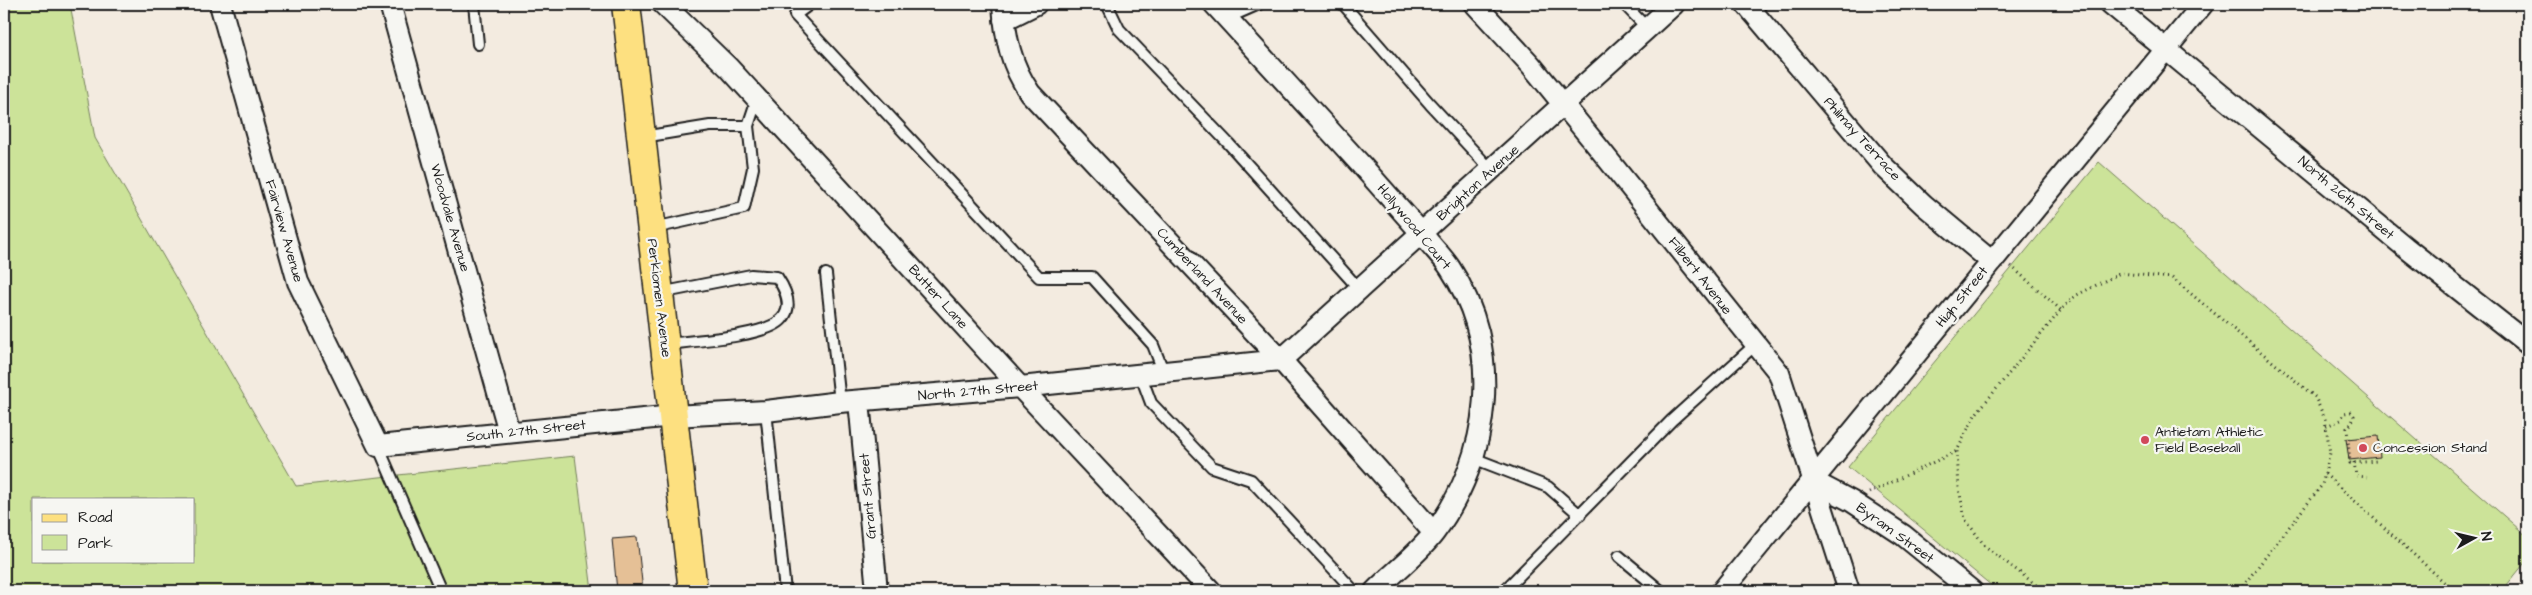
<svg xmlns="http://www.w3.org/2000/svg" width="2532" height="595" viewBox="0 0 2532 595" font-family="'Architects Daughter',sans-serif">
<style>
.green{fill:#cce399;stroke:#74805a;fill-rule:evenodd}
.building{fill:#e5c096;stroke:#1c1c1c}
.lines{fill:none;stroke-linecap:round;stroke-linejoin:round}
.lane-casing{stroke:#1c1c1c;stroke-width:14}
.street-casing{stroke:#1c1c1c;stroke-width:24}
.primary-casing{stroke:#1c1c1c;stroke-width:31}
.path{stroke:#1c1c1c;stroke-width:3;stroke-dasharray:1 4;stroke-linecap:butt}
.lane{stroke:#f6f6f2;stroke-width:10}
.street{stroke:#f6f6f2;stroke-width:20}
.primary{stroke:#fde080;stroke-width:28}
.poi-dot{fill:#d1495b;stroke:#f6f6f2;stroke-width:2}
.labels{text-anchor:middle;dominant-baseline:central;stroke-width:4.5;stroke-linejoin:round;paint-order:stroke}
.street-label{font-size:14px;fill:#1c1c1c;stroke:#f6f6f2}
.poi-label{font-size:14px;fill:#1c1c1c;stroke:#f6f6f2;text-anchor:start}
</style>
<rect width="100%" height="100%" fill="#f3ebe0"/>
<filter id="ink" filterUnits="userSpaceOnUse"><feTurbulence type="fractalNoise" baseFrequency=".02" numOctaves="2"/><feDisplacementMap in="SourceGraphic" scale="10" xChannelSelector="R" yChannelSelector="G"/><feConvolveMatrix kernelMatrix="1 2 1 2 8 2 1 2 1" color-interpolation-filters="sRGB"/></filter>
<g filter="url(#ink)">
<!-- green -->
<path class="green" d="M 4,4 L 70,4 L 95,138 L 296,486 L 575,456 L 592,591 L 4,591 ZM 34,499 L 194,499 L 194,561 L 34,561 Z
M 2099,162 L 2528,537 L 2528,559 L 2502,591 L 1998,591 L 1848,467 Z"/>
<!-- building -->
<path class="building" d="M 2378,436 L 2380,457 L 2349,460 L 2346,439 Z
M 637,537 L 643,591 L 617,591 L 612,539 Z"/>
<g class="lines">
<!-- lane casing -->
<g class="lane-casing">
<path id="lane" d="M 474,4 L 478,44
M 810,4 L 795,15 L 1039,277 L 1092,277 L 1153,345 L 1164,373
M 1107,4 L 1119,29 L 1229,144 L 1360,290
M 1343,4 L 1430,104 L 1492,171
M 1624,4 L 1647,28
M 1227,18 L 1259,4
M 643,137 L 710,126 L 748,126
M 654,228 L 744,208 L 753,168 L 748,126 L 757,99
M 826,274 L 840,402
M 660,293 L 751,275 L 777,277 C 785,289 794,306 782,319 C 766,337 691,341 666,344
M 1141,376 L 1151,403 L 1212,467 L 1251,480 L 1354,591
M 766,411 L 785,591
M 378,446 L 441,591
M 1473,458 L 1548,487 L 1580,515
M 1619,556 L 1661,591
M 1504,591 L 1672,420 L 1755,345"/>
</g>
<!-- street casing -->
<g class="street-casing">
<path id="street" d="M 220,4 L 298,282 L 378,446 L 673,416 L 766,411 L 840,402 L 1020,387 L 1281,360 L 1674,4
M 390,4 L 509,432
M 663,4 L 729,68 L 1020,387 L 1211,591
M 1003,4 C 1005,37 1011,66 1030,93 L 1281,360 L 1434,533
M 1214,4 C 1264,59 1314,114 1364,168 C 1384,191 1404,213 1424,236 C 1432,247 1443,257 1450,268 C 1504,349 1491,457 1434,533 C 1418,554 1394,572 1375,591
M 1475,4 L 1531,65 L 1594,142 L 1779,373 L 1849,591
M 1746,4 L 1883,166 L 1924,205 L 1991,261
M 2111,4 L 2405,247 L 2528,344
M 1004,20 L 1036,4
M 859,401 L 877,591
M 1813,481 L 1851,501 L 1903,535 L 1972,591
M 1722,591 L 2203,4"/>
</g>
<!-- primary casing -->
<g class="primary-casing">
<path id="primary" d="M 626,4 L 693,591"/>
</g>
<!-- path -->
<path class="path" d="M 2011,266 L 2061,310
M 2326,426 L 2341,420 L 2344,413 L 2351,412 L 2354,416 L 2352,423 L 2347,428 L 2350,463 L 2377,461
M 2354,462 L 2356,476 L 2367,477
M 2325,474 L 2454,591
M 1869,493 L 1957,451
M 2044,591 L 1985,546 L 1965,519 L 1959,489 L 1957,451 L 1975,415 L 2061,310 L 2075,296 L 2120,273 L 2172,278 L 2315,397 L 2325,419 L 2330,453 L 2322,485 L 2239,591"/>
<!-- lane -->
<use href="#lane" class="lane"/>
<!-- street -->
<use href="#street" class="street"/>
<!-- primary -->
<use href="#primary" class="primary"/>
</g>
</g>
<!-- markers -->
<g class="poi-dot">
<circle cx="2145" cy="440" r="5"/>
<circle cx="2363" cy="448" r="5"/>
</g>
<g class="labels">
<!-- street labels -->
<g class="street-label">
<text transform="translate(1862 139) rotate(48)">Philmay Terrace</text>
<text transform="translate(1478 183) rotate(-42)">Brighton Avenue</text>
<text transform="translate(2346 198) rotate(40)">North 26th Street</text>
<text transform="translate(450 218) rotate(74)">Woodvale Avenue</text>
<text transform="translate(1414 227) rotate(50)">Hollywood Court</text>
<text transform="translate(284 231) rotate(74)">Fairview Avenue</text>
<text transform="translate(1202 276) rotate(47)">Cumberland Avenue</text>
<text transform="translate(1700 276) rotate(52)">Filbert Avenue</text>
<text transform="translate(938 297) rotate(48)">Butter Lane</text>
<text transform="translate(1962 297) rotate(-51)">High Street</text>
<text transform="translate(659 298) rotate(83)">Perkiomen Avenue</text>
<text transform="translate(978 391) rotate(-5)">North 27th Street</text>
<text transform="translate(526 431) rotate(-6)">South 27th Street</text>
<text transform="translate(868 496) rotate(-95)">Grant Street</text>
<text transform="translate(1895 533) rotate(36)">Byram Street</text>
</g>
<!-- poi labels -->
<g class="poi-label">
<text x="2155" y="432">Antietam Athletic<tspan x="2155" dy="16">Field Baseball</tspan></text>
<text x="2373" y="448">Concession Stand</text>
</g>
</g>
<!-- margin -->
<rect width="2532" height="595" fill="none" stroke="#f6f6f2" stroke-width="20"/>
<rect x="10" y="10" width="2512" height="575" fill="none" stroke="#1c1c1c" stroke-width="2" filter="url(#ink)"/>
<!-- legend -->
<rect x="32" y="498" width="162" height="65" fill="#f6f6f2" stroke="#9f9f9c"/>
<rect x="42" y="514" width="25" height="8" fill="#fde080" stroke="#9f9f9c"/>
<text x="78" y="522" font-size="15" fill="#1c1c1c">Road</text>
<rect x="42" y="535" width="25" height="15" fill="#cce399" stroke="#9f9f9c"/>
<text x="78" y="548" font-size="15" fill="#1c1c1c">Park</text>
<!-- north arrow -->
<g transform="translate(2474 538) rotate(82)" stroke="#f6f6f2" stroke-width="4" paint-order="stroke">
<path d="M0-4L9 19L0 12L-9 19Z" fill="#1c1c1c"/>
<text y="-8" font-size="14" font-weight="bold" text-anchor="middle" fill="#1c1c1c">N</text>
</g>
</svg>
